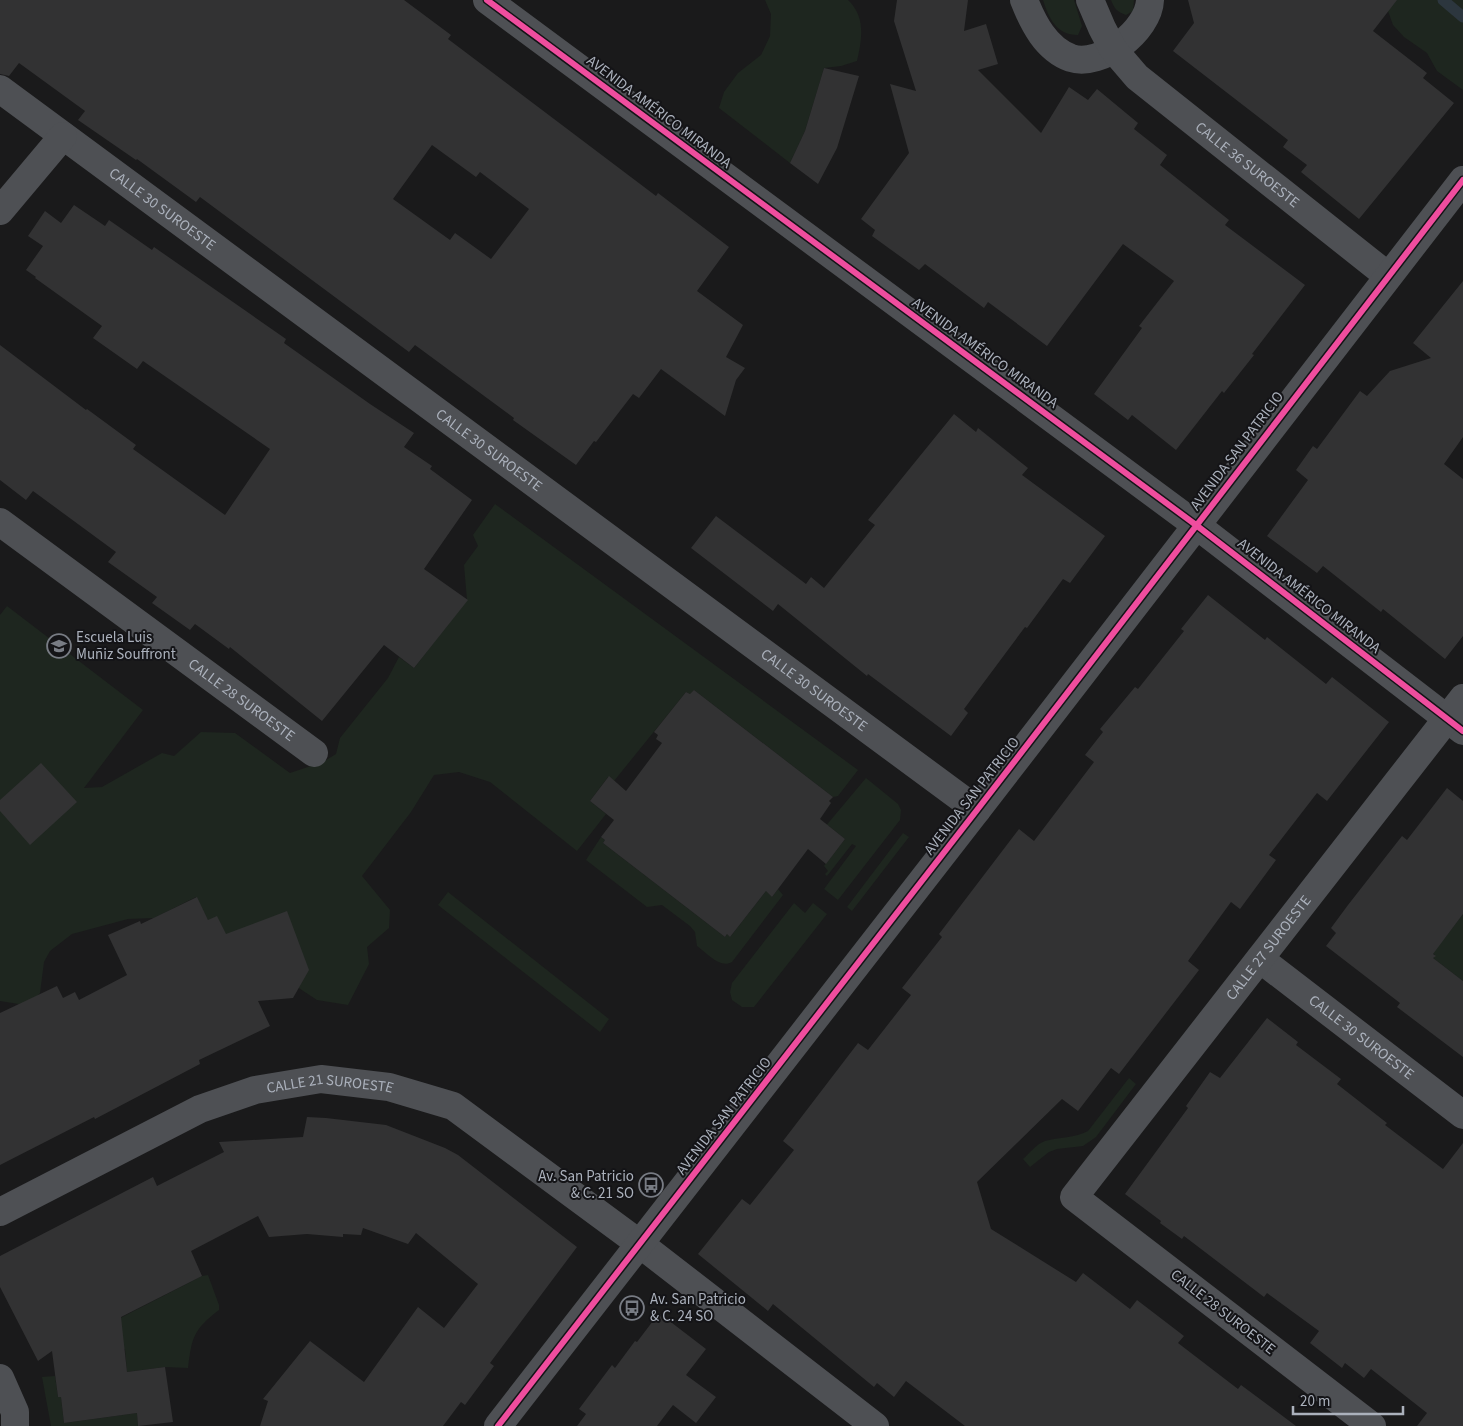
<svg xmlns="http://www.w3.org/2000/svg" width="1463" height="1426" viewBox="0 0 1463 1426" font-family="'Source Sans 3',sans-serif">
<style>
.green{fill:#1e261f}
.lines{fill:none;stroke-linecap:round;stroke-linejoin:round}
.stream{stroke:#2c363e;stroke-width:11}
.building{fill:#323233;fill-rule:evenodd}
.minor{stroke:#4e5054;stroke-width:28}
.cycleway-casing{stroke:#141417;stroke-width:9}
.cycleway{stroke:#ef4d9e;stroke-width:6}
.labels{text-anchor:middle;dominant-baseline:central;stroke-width:4;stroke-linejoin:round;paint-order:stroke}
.street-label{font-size:15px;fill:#abb1bc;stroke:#141417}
.poi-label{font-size:15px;fill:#abb1bc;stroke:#141417;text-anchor:start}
</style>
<rect width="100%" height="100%" fill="#1a1a1b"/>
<!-- green -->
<path class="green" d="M 765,0 L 848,0 C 866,17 862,39 857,61 L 841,66 L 824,68 L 805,131 L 790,163 L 719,108 L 724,92 L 738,73 L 761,55 L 770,36 L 771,14 Z
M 1043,0 L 1074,0 L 1082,26 L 1078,35 C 1057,35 1049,19 1043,0 Z
M 1111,0 L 1134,0 L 1133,11 L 1126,15 C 1117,12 1114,8 1111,0 Z
M 1373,0 L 1463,0 L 1463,90 L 1437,71 L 1427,53 L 1404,37 L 1393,25 L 1388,11 Z
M 495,504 L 858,770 L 838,796 L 833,797 L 694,690 L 690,694 L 686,692 L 614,781 L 608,777 L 590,801 L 606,814 L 577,851 L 490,782 L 459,772 L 434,775 L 411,812 L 362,876 L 390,910 L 389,928 L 367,947 L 369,964 L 348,1005 L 317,1000 L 229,942 L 208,920 L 196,897 L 154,918 L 128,919 L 72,934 L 50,951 L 44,962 L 40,993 L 32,1001 L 19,1004 L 0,1001 L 0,615 L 7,606 L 143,710 L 84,788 L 102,787 L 162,753 L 174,756 L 201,732 L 235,733 L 290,773 L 323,762 L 336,754 L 340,738 L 388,678 L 399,657 L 414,668 L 467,600 L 464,565 L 478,546 L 473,535 Z
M 866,778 L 898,804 L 901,810 L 900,820 L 838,900 L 824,889 L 856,846 L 852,844 L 827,876 L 825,874 L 828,871 L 824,866 L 845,839 L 829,826 L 822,836 L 819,834 Z
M 903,833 L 909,837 L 852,911 L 847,907 Z
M 601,837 L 605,840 L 603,843 L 725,937 L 727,934 L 730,937 L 766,891 L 772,897 L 778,889 L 783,895 L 732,962 C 720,969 707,953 697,946 L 695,932 L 690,926 L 662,905 L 647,907 L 586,860 Z
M 448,892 L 609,1019 L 600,1032 L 438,905 Z
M 794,903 L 805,913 L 813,903 L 827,914 L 754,1007 L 742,1007 L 732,1000 L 730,992 L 732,983 Z
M 1463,914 L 1463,981 L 1433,958 L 1435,955 L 1413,939 L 1444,939 Z
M 1129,1078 L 1136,1084 L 1096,1137 L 1083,1146 L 1057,1149 L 1049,1152 L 1030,1167 L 1023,1159 C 1030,1153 1036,1144 1045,1141 C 1059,1137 1075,1138 1088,1131 Z
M 208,1275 L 219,1305 L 219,1310 C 193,1330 192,1337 188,1368 L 165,1367 L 127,1372 L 125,1349 L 103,1352 L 99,1329 L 202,1276 Z
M 55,1376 L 58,1397 L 61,1397 L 64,1423 L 137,1413 L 138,1426 L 51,1426 L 42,1377 Z"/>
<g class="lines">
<!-- stream -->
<path class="stream" d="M 1443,0 L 1463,17"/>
</g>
<!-- building -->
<path class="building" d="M 0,0 L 404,0 L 451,35 L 448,39 L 656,196 L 658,193 L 729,247 L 697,291 L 743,325 L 726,357 L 745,368 L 736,380 L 725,416 L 661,369 L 639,398 L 633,394 L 596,442 L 594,441 L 576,465 L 513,420 L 514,418 L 415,345 L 409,352 L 200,197 L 196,202 L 137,159 L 136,160 L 78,120 L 85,111 L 19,63 L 9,76 L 0,74 ZM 432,145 L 476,177 L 480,172 L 529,209 L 491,259 L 455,233 L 450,240 L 393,199 Z
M 897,0 L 968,0 L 964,31 L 986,24 L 998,64 L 978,70 L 1041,133 L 1069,87 L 1088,100 L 1097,89 L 1138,123 L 1134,129 L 1167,155 L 1160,165 L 1229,220 L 1225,225 L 1305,285 L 1252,354 L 1254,355 L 1224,393 L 1222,391 L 1176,450 L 1132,415 L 1128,420 L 1094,394 L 1142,328 L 1139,326 L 1174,281 L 1123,244 L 1047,346 L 988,302 L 984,308 L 925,264 L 919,270 L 872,236 L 875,230 L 861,219 L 909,153 L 890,84 L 916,91 L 894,21 Z
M 1188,0 L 1397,0 L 1373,31 L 1427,73 L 1423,78 L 1454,103 L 1359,219 L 1301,172 L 1307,165 L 1283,147 L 1288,140 L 1173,51 L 1194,23 Z
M 824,68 L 859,76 L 837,148 L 818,184 L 790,163 L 805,131 Z
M 74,205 L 105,226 L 109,220 L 152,250 L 154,247 L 286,339 L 284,343 L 370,404 L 414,433 L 404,447 L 432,466 L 430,469 L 472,500 L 424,569 L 468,600 L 414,668 L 384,645 L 322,721 L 230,647 L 229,649 L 195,624 L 190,630 L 152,603 L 157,597 L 108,562 L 116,552 L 33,491 L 26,500 L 0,480 L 0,345 L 86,410 L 87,409 L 136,445 L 133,449 L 225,515 L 270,449 L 143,361 L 137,369 L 93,338 L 102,326 L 35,278 L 36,277 L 26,270 L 43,246 L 28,236 L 45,211 L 61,223 Z
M 1463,281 L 1463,437 L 1444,464 L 1463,479 L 1463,636 L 1445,659 L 1383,609 L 1381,612 L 1323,566 L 1317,573 L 1267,536 L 1308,480 L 1296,470 L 1313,446 L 1317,449 L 1360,391 L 1367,396 L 1390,371 L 1431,358 L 1413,343 Z
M 954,414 L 976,432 L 978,428 L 1028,468 L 1022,475 L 1105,536 L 1070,583 L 1063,579 L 1027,628 L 1025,627 L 964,709 L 968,713 L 951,736 L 868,674 L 867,676 L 778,604 L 773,611 L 691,548 L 716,516 L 806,584 L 811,577 L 824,588 L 875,525 L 868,520 Z
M 1208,595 L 1265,640 L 1267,637 L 1326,684 L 1332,677 L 1389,722 L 1327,801 L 1317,793 L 1269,855 L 1276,860 L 1240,909 L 1231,902 L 1188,961 L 1199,970 L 1119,1074 L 1111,1068 L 1078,1111 L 1062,1099 L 977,1182 L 991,1229 L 1076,1282 L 1083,1273 L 1130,1309 L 1137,1300 L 1184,1336 L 1178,1343 L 1238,1389 L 1241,1385 L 1296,1426 L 965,1426 L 906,1381 L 894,1397 L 877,1383 L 874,1387 L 773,1304 L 768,1311 L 698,1254 L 742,1199 L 750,1205 L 794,1150 L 783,1141 L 858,1043 L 868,1050 L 911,995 L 902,988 L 942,937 L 939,934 L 1019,829 L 1034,841 L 1094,762 L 1085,755 L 1103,732 L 1100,729 L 1135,687 L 1138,689 L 1184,631 L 1181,629 Z
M 694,690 L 833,797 L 829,801 L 831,803 L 820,819 L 845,839 L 826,864 L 808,849 L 772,897 L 766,891 L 730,937 L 727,934 L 725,937 L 603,843 L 605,840 L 601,837 L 614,820 L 590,801 L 609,776 L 626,791 L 662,743 L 656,739 L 658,735 L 654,732 L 686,692 L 690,694 Z
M 41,763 L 77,802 L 30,845 L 0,811 L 0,800 Z
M 1447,788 L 1463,801 L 1463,914 L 1433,954 L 1436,956 L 1433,958 L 1463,981 L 1463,1057 L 1397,1007 L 1400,1003 L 1326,946 L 1336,933 L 1331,928 L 1348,905 L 1402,836 L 1407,840 Z
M 197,897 L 208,920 L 217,916 L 226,934 L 287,911 L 309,970 L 293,998 L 258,1001 L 270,1026 L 199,1060 L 200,1064 L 95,1119 L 94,1117 L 0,1165 L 0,1013 L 57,986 L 63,998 L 75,992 L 79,1000 L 127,975 L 108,935 L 140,921 L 141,924 Z
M 1267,1018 L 1298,1042 L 1296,1045 L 1341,1079 L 1337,1084 L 1387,1123 L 1385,1125 L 1443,1169 L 1463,1143 L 1463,1426 L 1417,1426 L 1427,1413 L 1371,1369 L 1364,1378 L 1345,1363 L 1342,1368 L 1310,1343 L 1319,1331 L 1267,1293 L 1264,1297 L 1184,1236 L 1182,1239 L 1160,1223 L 1161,1221 L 1125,1194 L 1188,1108 L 1186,1106 L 1210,1072 L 1220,1078 Z
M 307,1117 L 326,1118 L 386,1125 L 445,1148 L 458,1155 L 577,1247 L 490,1363 L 494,1366 L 465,1405 L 461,1402 L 443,1426 L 260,1426 L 268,1401 L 263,1399 L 310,1341 L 364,1382 L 418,1307 L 444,1328 L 478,1284 L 416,1233 L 408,1244 L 363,1228 L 361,1235 L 343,1234 L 343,1237 L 307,1234 L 269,1237 L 258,1216 L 191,1251 L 202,1276 L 121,1317 L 127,1372 L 165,1367 L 173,1422 L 138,1426 L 137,1413 L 64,1423 L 61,1397 L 58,1397 L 52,1351 L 38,1361 L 0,1287 L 0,1256 L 153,1177 L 157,1186 L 224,1152 L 219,1142 L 303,1137 Z
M 659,1313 L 706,1349 L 686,1375 L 716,1397 L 696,1423 L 673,1405 L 657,1426 L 577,1426 L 586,1414 L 579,1409 L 612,1365 L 615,1368 L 635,1341 L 637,1342 Z"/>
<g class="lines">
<!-- minor -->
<g class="minor">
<path d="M 487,0 L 1196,525 L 1463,731"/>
<path d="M 1024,0 C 1033,23 1046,49 1071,58 C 1101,68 1149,30 1150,0"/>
<path id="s1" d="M 1090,0 L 1102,28 L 1113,49 L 1137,77 L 1388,276"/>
<path id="s2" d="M 0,89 L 977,810"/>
<path d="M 0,211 L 63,136"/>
<path id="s3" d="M 0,522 L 314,753"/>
<path id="s4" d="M 1260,959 L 1463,1115"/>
<path id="s5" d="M 0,1212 L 200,1109 L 255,1090 L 321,1079 L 389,1087 L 453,1106 L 640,1244 L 875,1426"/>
<path d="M 0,1378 L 15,1412 L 15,1426"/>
<path d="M 498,1426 L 977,810 L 1463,180"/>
<path id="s6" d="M 1372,1426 L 1074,1197 L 1463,698"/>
</g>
<!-- cycleway casing -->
<g class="cycleway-casing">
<path id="cycleway" d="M 487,0 L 1196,525 L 1463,731
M 498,1426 L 977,810 L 1463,180"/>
</g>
<!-- cycleway -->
<use href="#cycleway" class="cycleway"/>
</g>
<!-- icons -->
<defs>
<g id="school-ring" transform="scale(1.25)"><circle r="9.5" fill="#141417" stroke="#787c84" stroke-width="1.5"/><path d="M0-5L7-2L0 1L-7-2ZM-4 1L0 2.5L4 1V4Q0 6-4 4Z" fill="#787c84"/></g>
<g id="bus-ring" transform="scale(1.25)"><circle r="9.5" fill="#141417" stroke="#787c84" stroke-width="1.5"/><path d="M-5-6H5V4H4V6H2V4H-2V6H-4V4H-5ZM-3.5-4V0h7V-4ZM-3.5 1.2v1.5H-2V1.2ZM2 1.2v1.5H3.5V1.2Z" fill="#787c84"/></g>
</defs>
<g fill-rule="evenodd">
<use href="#school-ring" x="59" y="646"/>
<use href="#bus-ring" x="651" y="1185"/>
<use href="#bus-ring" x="632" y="1308"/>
</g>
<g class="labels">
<!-- street labels -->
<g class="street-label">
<text transform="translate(659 112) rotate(37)">AVENIDA AMÉRICO MIRANDA</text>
<text stroke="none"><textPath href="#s1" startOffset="232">CALLE 36 SUROESTE</textPath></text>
<text stroke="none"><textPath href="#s2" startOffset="202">CALLE 30 SUROESTE</textPath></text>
<text transform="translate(985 353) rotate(36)">AVENIDA AMÉRICO MIRANDA</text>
<text stroke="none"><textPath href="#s2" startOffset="608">CALLE 30 SUROESTE</textPath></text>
<text transform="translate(1237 451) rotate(-53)">AVENIDA SAN PATRICIO</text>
<text transform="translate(1309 596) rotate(38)">AVENIDA AMÉRICO MIRANDA</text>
<text stroke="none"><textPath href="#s2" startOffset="1012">CALLE 30 SUROESTE</textPath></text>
<text stroke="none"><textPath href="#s3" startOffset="300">CALLE 28 SUROESTE</textPath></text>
<text transform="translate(972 796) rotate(-52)">AVENIDA SAN PATRICIO</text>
<text stroke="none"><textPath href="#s6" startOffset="692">CALLE 27 SUROESTE</textPath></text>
<text stroke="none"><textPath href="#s4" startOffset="128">CALLE 30 SUROESTE</textPath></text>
<text stroke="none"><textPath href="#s5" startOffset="359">CALLE 21 SUROESTE</textPath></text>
<text transform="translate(724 1116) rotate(-52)">AVENIDA SAN PATRICIO</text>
<text transform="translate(1223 1312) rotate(38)">CALLE 28 SUROESTE</text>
</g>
<!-- poi labels -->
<g class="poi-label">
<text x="76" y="637">Escuela Luis<tspan x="76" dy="17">Muñiz Souffront</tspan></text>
<text x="634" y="1176" text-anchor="end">Av. San Patricio<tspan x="634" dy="17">&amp; C. 21 SO</tspan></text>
<text x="650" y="1299">Av. San Patricio<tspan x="650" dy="17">&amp; C. 24 SO</tspan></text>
</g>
</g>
<!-- scale -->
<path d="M1293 1406v8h110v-8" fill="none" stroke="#abb1bc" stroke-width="2.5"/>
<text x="1300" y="1406" font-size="15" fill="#abb1bc" stroke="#141417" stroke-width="4" paint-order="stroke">20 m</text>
</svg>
